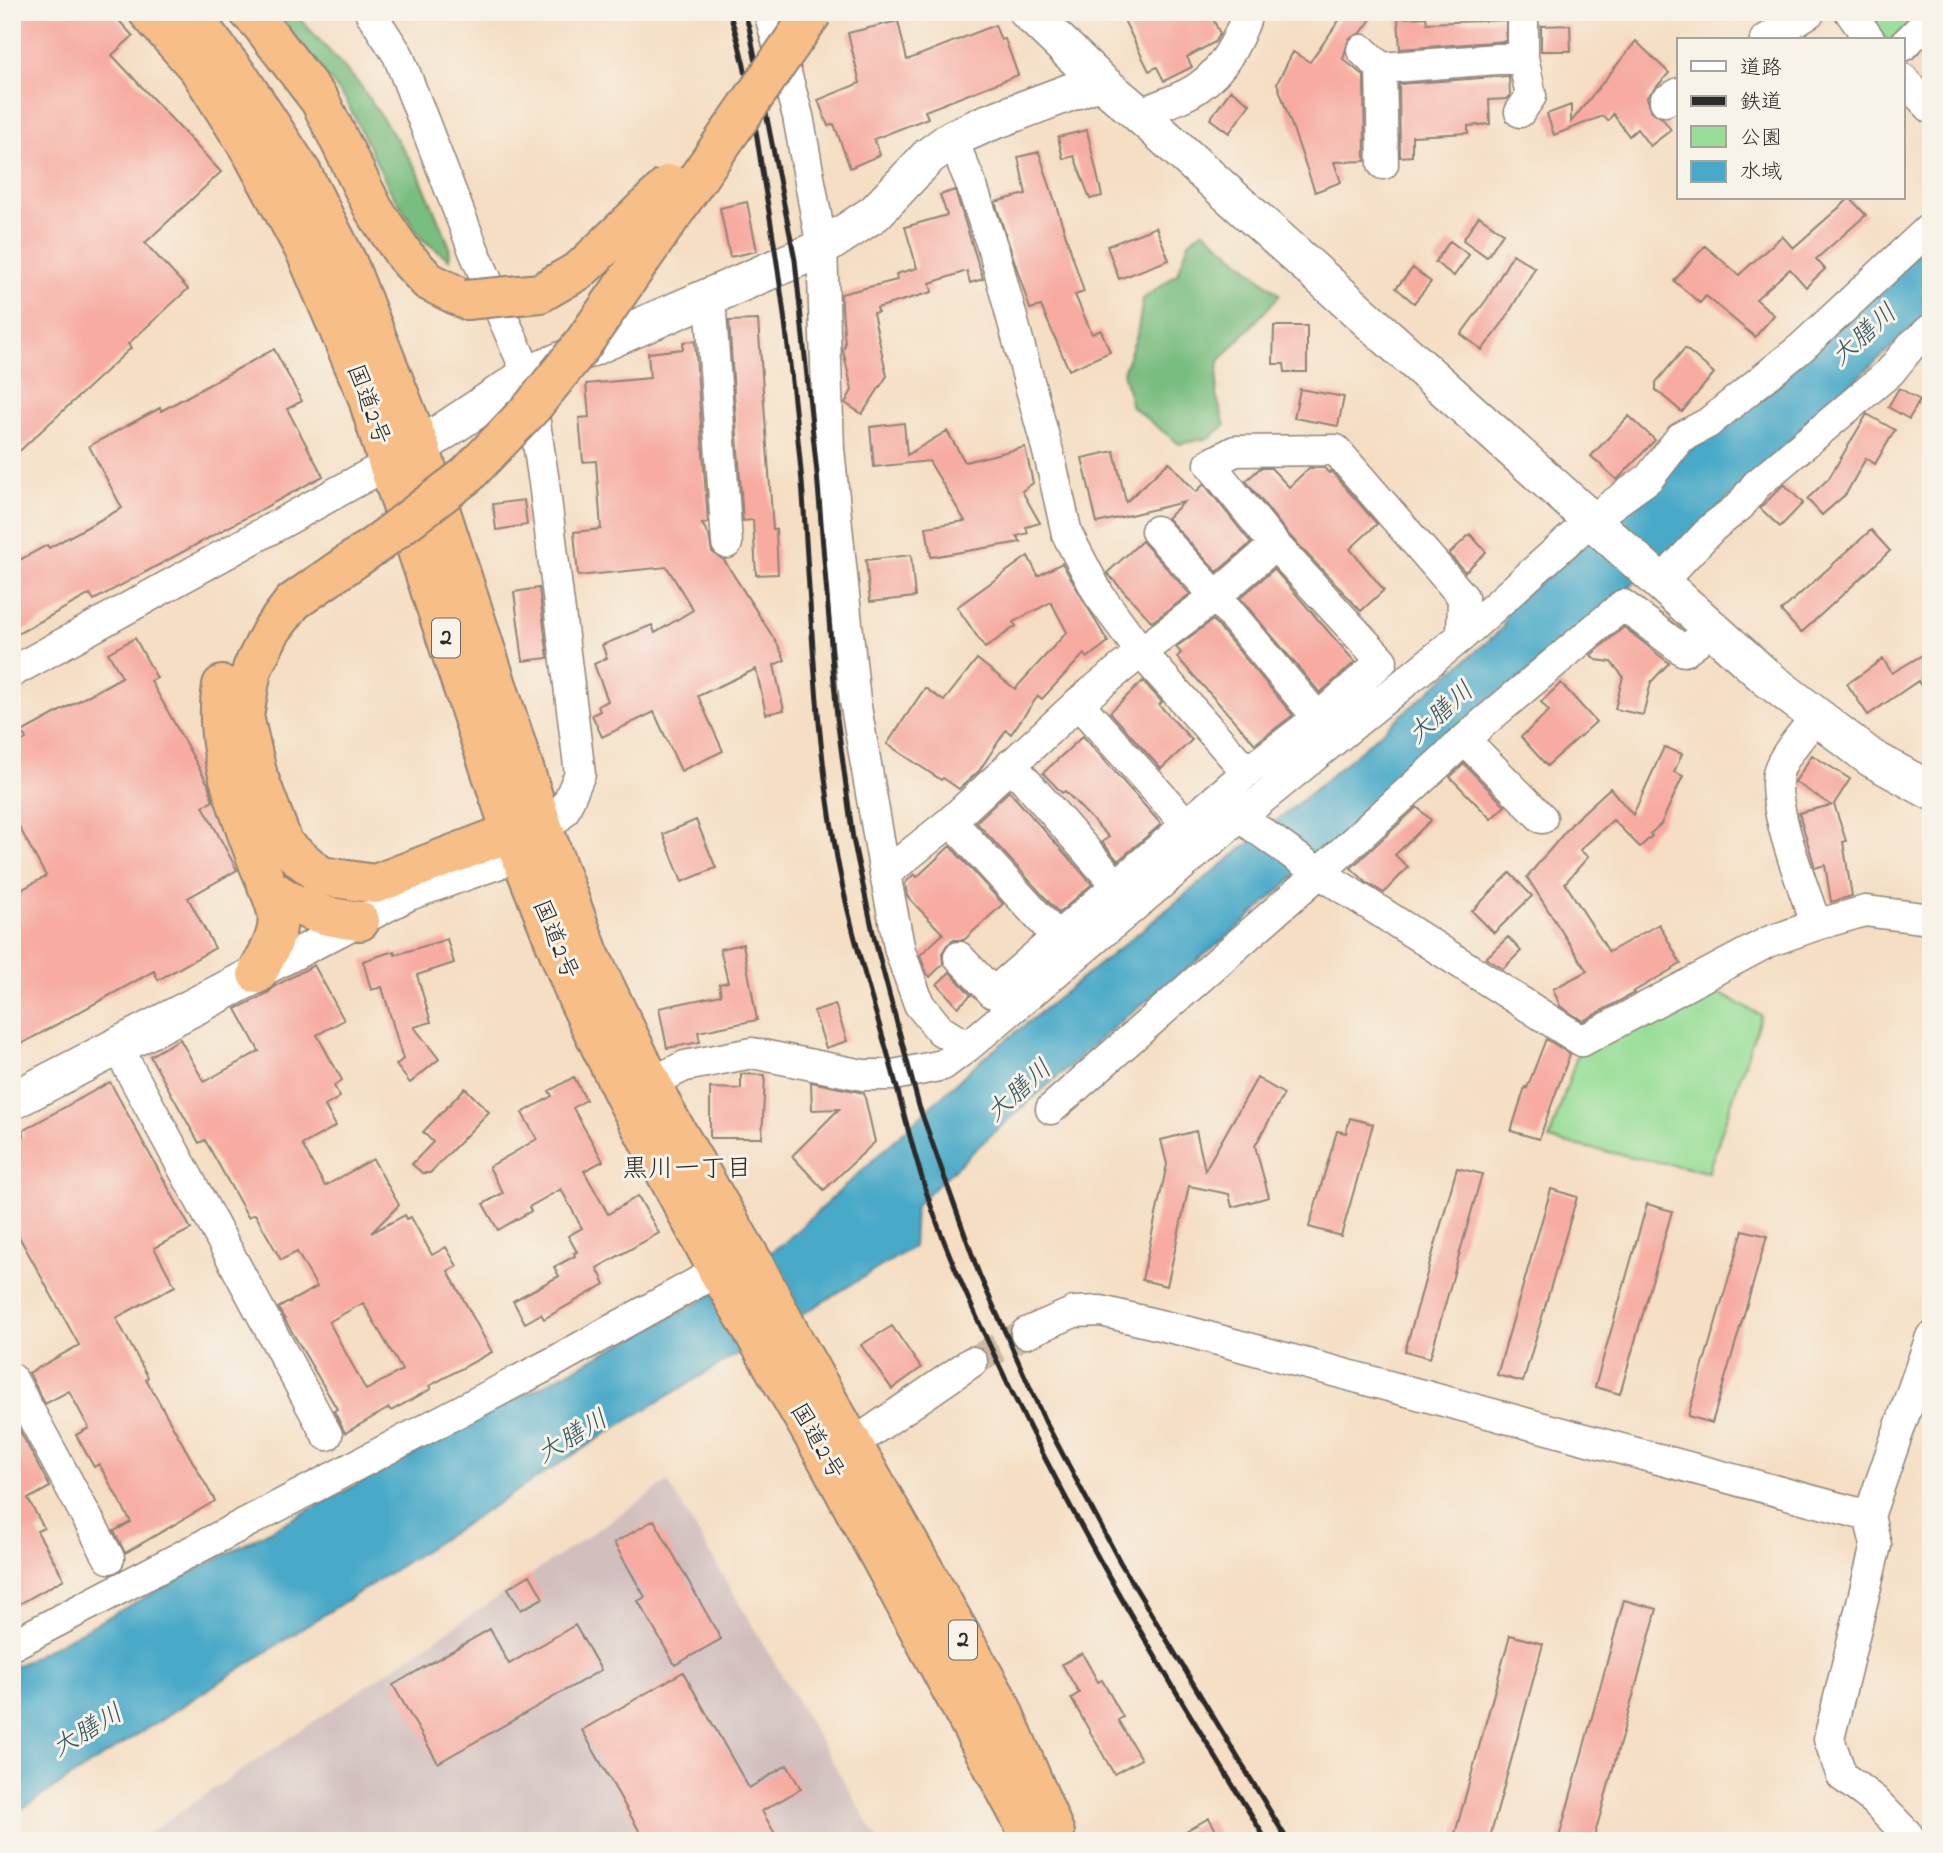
<svg xmlns="http://www.w3.org/2000/svg" width="1943" height="1853" viewBox="0 0 1943 1853" font-family="'Indie Flower','Klee One',sans-serif">
<style>
.industrial{fill:#d1bfbe}
.green{fill:#98de97;stroke:#628461;stroke-width:2}
.forest{fill:#7abd80;stroke:#527456;stroke-width:2}
.water{fill:#49a9c8;stroke:#3a6a7a;stroke-width:2}
.building{fill:#f7aba1;fill-rule:evenodd}
.lines{fill:none;stroke-linecap:round;stroke-linejoin:round}
.minor-tunnel{stroke:#cdbaa5;stroke-width:30;stroke-dasharray:30 15;stroke-linecap:butt}
.minor-casing{stroke:#908477;stroke-width:33}
.tertiary-casing{stroke:#908477;stroke-width:40}
.trunk-casing{stroke:#908477;stroke-width:42}
.motorway-casing{stroke:#908477;stroke-width:42}
.minor{stroke:#fff;stroke-width:30}
.tertiary{stroke:#fff;stroke-width:37}
.trunk{stroke:#f7be87;stroke-width:38}
.motorway{stroke:#f7be87;stroke-width:38}
.rail{stroke:#2b2b2b;stroke-width:5}
.motorway-bridge-casing{stroke:#908477;stroke-width:42;stroke-linecap:butt}
.motorway-bridge{stroke:#f7be87;stroke-width:38}
.labels{text-anchor:middle;dominant-baseline:central;stroke-width:6;stroke-linejoin:round;paint-order:stroke}
.shield{fill:#f7f3e8;stroke:#686764;stroke-width:2}
.shield-label{font-size:23px;font-weight:bold;fill:#2b2b2b}
.street-label{font-size:24px;fill:#2b2b2b;stroke:#f7f3e8}
.water-label{font-size:26px;font-style:italic;fill:#365762;stroke:#f7f3e8}
.neighbourhood-label{font-size:26px;fill:#2b2b2b;stroke:#f7f3e8}
</style>
<rect width="100%" height="100%" fill="#f7f3e8"/>
<filter id="ink" filterUnits="userSpaceOnUse"><feTurbulence type="fractalNoise" baseFrequency=".0143" numOctaves="2"/><feDisplacementMap in="SourceGraphic" scale="14" xChannelSelector="R" yChannelSelector="G"/><feConvolveMatrix kernelMatrix="1 2 1 2 8 2 1 2 1" color-interpolation-filters="sRGB"/></filter>
<filter id="wash" filterUnits="userSpaceOnUse"><feTurbulence type="fractalNoise" baseFrequency=".00686" numOctaves="4" result="noise"/><feDisplacementMap in="SourceGraphic" scale="28" xChannelSelector="R" yChannelSelector="G"/><feGaussianBlur stdDeviation="1.57" result="paint"/><feColorMatrix in="noise" values="0 0 0 0 0 0 0 0 0 0 0 0 0 0 0 0 0 1.4 0 .05"/><feComposite in="paint" operator="in"/></filter>
<g filter="url(#wash)">
<rect width="100%" height="100%" fill="#f5dec3"/>
<!-- industrial -->
<path class="industrial" d="M 668,1482 L 879,1841 L 137,1841 Z"/>
<!-- green -->
<path class="green" d="M 1864,12 L 1923,12 L 1893,40 L 1886,40 Z
M 1695,981 L 1761,1015 L 1708,1172 L 1549,1140 L 1582,1041 Z"/>
<!-- forest -->
<path class="forest" d="M 275,12 L 294,12 L 360,85 L 417,170 L 449,245 L 450,260 L 422,239 L 390,190 L 346,100 Z
M 1203,230 L 1280,295 L 1219,361 L 1216,395 L 1225,425 L 1210,438 L 1179,444 L 1132,407 L 1123,372 L 1137,335 L 1143,299 L 1178,273 L 1189,242 Z"/>
<!-- water -->
<path class="water" d="M 1931,240 L 1931,310 L 1666,556 L 1434,751 L 1233,932 L 1121,1021 L 994,1132 L 915,1206 L 913,1247 L 615,1428 L 12,1815 L 12,1668 L 700,1302 L 785,1242 L 973,1067 L 1313,791 L 1502,629 L 1509,608 Z"/>
<g id="blocks">
<!-- building -->
<path class="building" d="M 21,12 L 111,12 L 133,36 L 112,55 L 221,172 L 145,243 L 188,289 L 128,344 L 131,348 L 12,458 L 12,20 Z
M 1120,12 L 1210,12 L 1220,34 L 1215,42 L 1187,57 L 1192,67 L 1164,81 L 1157,67 L 1149,71 Z
M 1345,12 L 1376,12 L 1361,33 L 1349,39 L 1343,59 L 1364,76 L 1365,161 L 1334,162 L 1341,182 L 1315,192 L 1277,83 L 1293,52 L 1310,62 Z
M 1426,17 L 1427,23 L 1506,20 L 1506,41 L 1400,49 L 1398,18 Z
M 898,21 L 907,60 L 995,25 L 1001,40 L 1005,39 L 1018,75 L 925,111 L 928,118 L 874,139 L 880,155 L 850,168 L 834,124 L 828,126 L 818,100 L 860,83 L 848,33 Z
M 1570,25 L 1571,51 L 1541,51 L 1541,26 Z
M 1636,41 L 1669,73 L 1647,97 L 1650,110 L 1662,118 L 1671,130 L 1650,146 L 1637,129 L 1629,136 L 1613,114 L 1608,121 L 1603,116 L 1554,135 L 1547,114 L 1571,105 L 1571,122 Z
M 1509,76 L 1510,96 L 1507,99 L 1489,100 L 1490,124 L 1468,126 L 1468,133 L 1412,136 L 1412,156 L 1400,157 L 1399,84 Z
M 1231,90 L 1250,104 L 1229,133 L 1210,119 Z
M 1087,130 L 1102,196 L 1090,199 L 1074,156 L 1063,159 L 1058,137 Z
M 1039,152 L 1084,292 L 1075,295 L 1092,334 L 1101,330 L 1110,352 L 1069,370 L 1041,306 L 1030,309 L 995,202 L 1026,194 L 1018,157 Z
M 955,190 L 983,279 L 970,283 L 967,271 L 930,283 L 932,292 L 877,308 L 878,312 L 873,313 L 887,376 L 862,414 L 845,403 L 852,390 L 843,350 L 845,345 L 841,294 L 897,280 L 896,274 L 917,268 L 905,227 L 947,215 L 940,195 Z
M 1850,198 L 1866,215 L 1816,259 L 1825,269 L 1806,287 L 1790,269 L 1756,299 L 1774,315 L 1755,337 L 1706,296 L 1700,303 L 1674,281 L 1705,246 L 1739,275 L 1782,236 L 1793,248 Z
M 747,202 L 757,251 L 730,257 L 720,208 Z
M 1479,216 L 1503,233 L 1487,257 L 1463,240 Z
M 1156,227 L 1169,260 L 1119,279 L 1107,246 Z
M 1450,241 L 1469,255 L 1454,276 L 1435,262 Z
M 1513,254 L 1535,268 L 1504,321 L 1482,350 L 1461,334 L 1487,299 Z
M 1413,268 L 1431,282 L 1414,303 L 1396,288 Z
M 758,320 L 773,529 L 776,529 L 778,574 L 756,575 L 753,520 L 743,521 L 729,321 Z
M 1274,326 L 1307,326 L 1307,372 L 1285,372 L 1284,364 L 1273,364 Z
M 695,341 L 708,523 L 702,524 L 709,535 L 712,552 L 724,560 L 778,645 L 785,660 L 774,665 L 784,710 L 766,714 L 756,669 L 698,696 L 723,751 L 681,771 L 654,712 L 602,737 L 592,715 L 600,711 L 598,706 L 608,701 L 594,664 L 607,658 L 602,645 L 652,625 L 655,633 L 693,610 L 667,567 L 578,576 L 574,532 L 601,529 L 596,461 L 583,462 L 579,418 L 589,417 L 586,384 L 650,378 L 648,353 L 683,349 L 683,342 Z
M 1685,348 L 1714,373 L 1682,412 L 1656,390 L 1656,382 Z
M 274,349 L 302,401 L 287,409 L 323,476 L 94,600 L 90,594 L 12,637 L 12,564 L 47,545 L 49,548 L 122,508 L 89,446 L 160,408 L 161,411 Z
M 1899,388 L 1920,400 L 1909,419 L 1888,407 Z
M 1300,389 L 1344,397 L 1338,426 L 1294,418 Z
M 1867,414 L 1895,430 L 1875,464 L 1866,458 L 1846,494 L 1822,515 L 1807,499 L 1829,478 Z
M 1629,416 L 1655,440 L 1617,480 L 1591,456 Z
M 904,423 L 907,455 L 947,431 L 965,462 L 1025,447 L 1033,483 L 1022,491 L 1040,523 L 1026,527 L 1028,533 L 1017,536 L 1021,542 L 931,557 L 926,527 L 965,521 L 929,461 L 874,467 L 870,427 Z
M 1114,451 L 1126,502 L 1169,462 L 1196,492 L 1204,484 L 1251,543 L 1217,572 L 1167,518 L 1184,502 L 1097,523 L 1082,458 Z
M 1260,468 L 1271,468 L 1289,487 L 1309,468 L 1324,468 L 1329,473 L 1331,471 L 1377,524 L 1350,549 L 1384,590 L 1361,611 L 1288,534 L 1246,481 Z
M 1784,484 L 1803,503 L 1780,527 L 1760,508 Z
M 524,500 L 527,525 L 496,530 L 493,504 Z
M 1871,530 L 1890,551 L 1801,633 L 1781,611 Z
M 1470,534 L 1486,552 L 1465,572 L 1449,554 Z
M 1142,541 L 1190,594 L 1152,622 L 1107,573 Z
M 911,555 L 915,597 L 870,602 L 866,560 Z
M 1028,556 L 1038,576 L 1062,563 L 1108,642 L 1087,658 L 1084,654 L 1042,699 L 1038,696 L 1011,734 L 1006,730 L 979,771 L 959,789 L 943,778 L 941,780 L 887,744 L 925,688 L 944,701 L 977,659 L 1015,689 L 1067,632 L 1051,602 L 1013,622 L 1016,626 L 985,648 L 957,607 Z
M 1274,569 L 1355,662 L 1320,693 L 1240,598 Z
M 539,588 L 548,658 L 523,661 L 514,592 Z
M 1213,620 L 1293,715 L 1255,744 L 1177,657 L 1181,653 L 1176,647 Z
M 1624,627 L 1669,663 L 1651,682 L 1643,715 L 1615,709 L 1623,676 L 1611,662 L 1596,660 L 1591,655 Z
M 135,638 L 157,678 L 151,681 L 208,784 L 213,801 L 203,806 L 237,870 L 188,898 L 215,948 L 158,980 L 154,971 L 12,1049 L 12,895 L 46,876 L 12,814 L 12,747 L 26,739 L 22,732 L 122,677 L 108,653 Z
M 1931,650 L 1931,702 L 1918,681 L 1868,715 L 1847,684 L 1883,659 L 1892,673 Z
M 1143,681 L 1162,702 L 1159,705 L 1192,740 L 1161,769 L 1110,712 Z
M 1561,683 L 1596,722 L 1547,766 L 1521,737 L 1549,711 L 1541,702 Z
M 1083,736 L 1161,824 L 1118,861 L 1102,842 L 1109,837 L 1065,791 L 1062,793 L 1043,773 Z
M 1664,747 L 1682,754 L 1674,772 L 1683,776 L 1661,824 L 1650,834 L 1652,836 L 1640,847 L 1613,820 L 1580,850 L 1588,857 L 1565,883 L 1609,952 L 1659,924 L 1681,964 L 1633,992 L 1634,993 L 1583,1021 L 1560,1006 L 1553,989 L 1587,971 L 1527,877 L 1575,820 L 1610,788 L 1633,815 Z
M 1812,755 L 1850,779 L 1834,804 L 1846,841 L 1843,842 L 1852,896 L 1831,902 L 1825,865 L 1815,868 L 1799,813 L 1831,805 L 1795,782 Z
M 1464,764 L 1505,806 L 1491,819 L 1450,777 Z
M 1009,791 L 1092,884 L 1059,913 L 976,822 Z
M 1417,807 L 1431,820 L 1395,855 L 1408,867 L 1384,893 L 1366,882 L 1351,868 Z
M 696,820 L 716,868 L 682,882 L 663,834 Z
M 950,846 L 1003,904 L 964,940 L 954,940 L 947,945 L 942,953 L 943,964 L 930,977 L 926,972 L 920,955 L 943,934 L 907,896 L 905,883 L 914,874 L 917,877 Z
M 1510,873 L 1532,896 L 1494,933 L 1472,911 Z
M 1508,937 L 1521,951 L 1503,969 L 1486,958 Z
M 447,939 L 454,963 L 417,975 L 431,1022 L 414,1027 L 439,1059 L 410,1083 L 396,1065 L 403,1059 L 382,987 L 371,990 L 363,961 L 394,951 L 395,955 Z
M 743,944 L 757,1020 L 698,1032 L 700,1042 L 667,1048 L 659,1008 L 721,995 L 719,984 L 728,982 L 720,949 Z
M 314,965 L 344,1020 L 317,1035 L 342,1080 L 334,1086 L 340,1097 L 325,1106 L 336,1126 L 302,1145 L 325,1186 L 373,1159 L 399,1205 L 371,1233 L 405,1215 L 407,1219 L 411,1217 L 432,1255 L 446,1247 L 457,1266 L 448,1271 L 492,1352 L 429,1386 L 431,1389 L 391,1411 L 389,1408 L 345,1433 L 334,1411 L 337,1409 L 278,1308 L 317,1287 L 297,1252 L 281,1260 L 255,1214 L 248,1217 L 205,1140 L 199,1143 L 150,1056 L 180,1039 L 204,1082 L 259,1051 L 236,1009 L 268,993 L 275,986 ZM 363,1303 L 402,1370 L 366,1390 L 329,1322 Z
M 950,972 L 971,995 L 958,1007 L 937,984 Z
M 835,1004 L 847,1041 L 826,1048 L 814,1011 Z
M 1546,1039 L 1570,1054 L 1539,1139 L 1511,1131 L 1525,1087 L 1527,1088 Z
M 741,1074 L 765,1075 L 762,1138 L 710,1138 L 710,1088 L 741,1089 Z
M 574,1077 L 586,1100 L 573,1108 L 603,1161 L 584,1171 L 608,1214 L 638,1196 L 659,1233 L 597,1268 L 605,1284 L 544,1319 L 541,1314 L 525,1323 L 513,1301 L 559,1276 L 554,1267 L 575,1256 L 574,1253 L 577,1252 L 568,1236 L 582,1228 L 561,1189 L 529,1207 L 531,1211 L 498,1230 L 483,1204 L 503,1193 L 489,1167 L 537,1139 L 522,1113 L 552,1096 L 549,1091 Z
M 1257,1078 L 1284,1094 L 1255,1146 L 1269,1197 L 1232,1207 L 1229,1194 L 1189,1186 L 1167,1286 L 1142,1280 L 1167,1164 L 1161,1140 L 1196,1131 L 1205,1170 Z
M 110,1082 L 191,1229 L 154,1248 L 175,1286 L 116,1318 L 148,1377 L 146,1379 L 215,1501 L 125,1553 L 114,1531 L 131,1522 L 99,1464 L 94,1467 L 76,1435 L 89,1428 L 69,1391 L 45,1404 L 29,1373 L 79,1345 L 12,1224 L 12,1143 L 24,1136 L 22,1131 Z
M 811,1082 L 864,1093 L 875,1142 L 824,1190 L 792,1156 L 839,1109 L 812,1110 Z
M 465,1088 L 489,1112 L 430,1173 L 422,1173 L 412,1164 L 433,1142 L 423,1132 Z
M 1350,1118 L 1373,1124 L 1341,1236 L 1309,1227 L 1337,1131 L 1346,1133 Z
M 1457,1168 L 1482,1174 L 1430,1358 L 1405,1351 Z
M 1551,1189 L 1577,1197 L 1523,1382 L 1497,1375 Z
M 1647,1204 L 1672,1211 L 1620,1394 L 1595,1387 Z
M 1743,1230 L 1767,1236 L 1712,1423 L 1688,1416 Z
M 892,1326 L 921,1368 L 892,1389 L 861,1345 Z
M 12,1416 L 50,1487 L 28,1499 L 44,1528 L 37,1531 L 64,1579 L 12,1608 Z
M 654,1520 L 721,1639 L 675,1665 L 638,1601 L 645,1597 L 614,1543 Z
M 530,1575 L 543,1598 L 521,1610 L 508,1588 Z
M 1624,1600 L 1657,1609 L 1593,1841 L 1558,1841 Z
M 575,1625 L 601,1670 L 438,1763 L 393,1685 L 490,1629 L 509,1664 Z
M 1510,1635 L 1543,1644 L 1489,1841 L 1453,1841 Z
M 1082,1653 L 1098,1682 L 1102,1680 L 1123,1717 L 1118,1720 L 1141,1759 L 1114,1774 L 1071,1698 L 1079,1693 L 1062,1664 Z
M 683,1672 L 749,1788 L 787,1765 L 801,1789 L 762,1811 L 779,1841 L 645,1841 L 582,1730 Z
M 1209,1818 L 1222,1841 L 1168,1841 Z"/>
</g>
</g>
<g filter="url(#ink)">
<use href="#blocks" fill-opacity="0" stroke="#908477" stroke-width="2"/>
<g class="lines">
<!-- minor-tunnel -->
<path class="minor-tunnel" d="M 972,1362 L 1026,1333"/>
<!-- minor casing -->
<g class="minor-casing">
<path id="minor" d="M 769,12 L 798,116 L 822,248 L 829,449 L 855,701 L 885,874 L 900,951 L 919,1004 L 940,1030 L 967,1047
M 1850,12 L 1870,40
M 1765,40 L 1810,12
M 1903,46 L 1931,18
M 1362,50 L 1381,68 L 1523,57
M 1381,68 L 1383,164
M 1903,79 L 1931,108
M 1665,101 L 1679,93
M 1520,112 L 1531,96 L 1523,57 L 1523,12
M 1139,114 C 1157,106 1185,98 1200,86 C 1224,69 1239,39 1248,12
M 952,139 L 970,181 L 995,255 L 1051,463 L 1067,534 L 1099,595 L 1141,652 L 1247,772
M 710,298 L 727,543
M 1156,531 L 1216,596 L 1318,718
M 1661,582 L 1713,527 L 1740,506 L 1756,485 L 1890,372 L 1911,346 L 1931,329
M 12,672 L 388,464
M 1078,703 L 1188,826
M 1816,717 C 1805,731 1784,754 1779,770 C 1768,802 1805,890 1816,925
M 1465,740 L 1542,818
M 1011,764 L 1118,887
M 1240,817 L 1312,868 L 1582,1041 L 1768,942 L 1816,925 L 1865,911 L 1931,919
M 951,821 L 1058,938
M 885,874 L 951,821 L 1078,703 L 1141,652 L 1216,596 L 1275,545
M 959,957 L 993,993 L 1247,772 L 1318,718 L 1382,661 L 1275,545 L 1210,464 L 1235,451 L 1336,450 L 1463,597 L 1462,636
M 257,974 L 409,895 L 520,856 L 564,811 L 580,774 L 544,483 L 528,375 L 474,251 L 398,55 L 370,12
M 117,1046 L 327,1435
M 631,1092 L 685,1066 L 752,1053 L 863,1075 L 894,1075 L 943,1065 L 967,1047 L 1240,817 L 1462,636 L 1591,520 L 1649,478 L 1680,438 L 1708,423 L 1801,348 L 1931,227
M 1051,1109 L 1319,873 L 1483,723 L 1623,605 L 1684,651 L 1713,629
M 1026,1333 L 1074,1312 L 1101,1311 L 1189,1332 L 1869,1516
M 12,1379 L 109,1558
M 837,1455 L 972,1362
M 12,1645 L 552,1363 L 718,1271
M 1910,1841 L 1908,1835 L 1874,1800 L 1842,1776 L 1829,1739 L 1876,1545 L 1869,1516 L 1931,1337"/>
</g>
<!-- tertiary casing -->
<g class="tertiary-casing">
<path id="tertiary" d="M 1028,12 L 1100,81 L 1139,114 L 1767,678 L 1871,758 L 1931,791
M 392,462 L 420,447 L 528,375 L 822,248 L 875,213 L 929,156 L 952,139 L 985,124 L 1100,81
M 12,1101 L 257,974"/>
</g>
<!-- trunk casing -->
<g class="trunk-casing">
<path id="trunk" d="M 148,12 L 198,68 L 252,153 L 306,253 L 367,396 L 388,464 L 511,832 L 577,998 L 624,1095 L 718,1271 L 828,1461 L 1033,1841
M 189,12 L 240,78 L 302,173 L 348,264 L 420,447 L 544,830 L 589,953 L 666,1113 L 753,1262 L 792,1337 L 999,1702 L 1055,1833"/>
</g>
<!-- motorway casing -->
<g class="motorway-casing">
<path id="motorway" d="M 249,12 L 260,23 L 320,101 L 374,210 L 405,256 L 428,281 L 466,300
M 378,543 L 293,602 L 271,631 L 252,669 L 244,716 L 258,776 L 284,845 L 321,876 L 375,884 L 511,832 L 544,830
M 222,685 C 212,746 237,807 258,863 C 264,879 274,897 277,913 C 281,934 266,956 257,974
M 267,886 C 299,910 320,917 360,921"/>
</g>
<!-- minor -->
<use href="#minor" class="minor"/>
<!-- tertiary -->
<use href="#tertiary" class="tertiary"/>
<!-- trunk -->
<use href="#trunk" class="trunk"/>
<!-- motorway -->
<use href="#motorway" class="motorway"/>
<!-- rail -->
<path class="rail" d="M 729,12 C 748,66 755,127 764,183 C 782,282 793,382 802,482 C 811,602 814,721 834,840 C 845,911 866,979 886,1048 C 901,1100 913,1154 931,1206 C 950,1261 975,1315 1000,1367 C 1077,1531 1172,1687 1267,1841
M 744,12 L 749,27 L 795,260 L 817,473 L 837,718 L 853,839 L 874,937 L 919,1106 L 979,1274 L 1045,1421 L 1120,1562 L 1288,1841"/>
<!-- motorway-bridge casing -->
<g class="motorway-bridge-casing">
<path id="motorway-bridge" d="M 466,300 L 540,293 L 580,270 L 670,184
M 378,543 L 467,475 L 533,406 L 582,345 L 813,12"/>
</g>
<!-- motorway-bridge -->
<use href="#motorway-bridge" class="motorway-bridge"/>
</g>
</g>
<g class="labels">
<!-- shield labels -->
<g class="shield">
<rect x="432" y="618.5" width="28" height="39" rx="5"/>
<rect x="949" y="1620.5" width="28" height="39" rx="5"/>
</g>
<g class="shield-label">
<text x="446" y="638">2</text>
<text x="963" y="1640">2</text>
</g>
<!-- street labels -->
<g class="street-label">
<text transform="translate(367 405) rotate(70)">国道2号</text>
<text transform="translate(554 940) rotate(68)">国道2号</text>
<text transform="translate(816 1442) rotate(60)">国道2号</text>
</g>
<!-- water labels -->
<g class="water-label">
<text transform="translate(1865 336) rotate(-42)">大膳川</text>
<text transform="translate(1442 714) rotate(-42)">大膳川</text>
<text transform="translate(1020 1092) rotate(-42)">大膳川</text>
<text transform="translate(573 1438) rotate(-31)">大膳川</text>
<text transform="translate(88 1732) rotate(-31)">大膳川</text>
</g>
<!-- neighbourhood labels -->
<g class="neighbourhood-label">
<text x="687" y="1170">黒川一丁目</text>
</g>
</g>
<!-- margin -->
<rect width="1943" height="1853" fill="none" stroke="#f7f3e8" stroke-width="42"/>
<!-- legend -->
<rect x="1677" y="38" width="228" height="161" fill="#f7f3e8" stroke="#a5a39c" stroke-width="2"/>
<rect x="1691" y="61" width="35" height="10" fill="#ffffff" stroke="#a5a39c" stroke-width="2"/>
<text x="1740" y="74" font-size="21" fill="#2b2b2b">道路</text>
<rect x="1691" y="96" width="35" height="10" fill="#2b2b2b" stroke="#a5a39c" stroke-width="2"/>
<text x="1740" y="108" font-size="21" fill="#2b2b2b">鉄道</text>
<rect x="1691" y="126" width="35" height="21" fill="#98de97" stroke="#a5a39c" stroke-width="2"/>
<text x="1740" y="144" font-size="21" fill="#2b2b2b">公園</text>
<rect x="1691" y="161" width="35" height="21" fill="#49a9c8" stroke="#a5a39c" stroke-width="2"/>
<text x="1740" y="178" font-size="21" fill="#2b2b2b">水域</text>
</svg>
